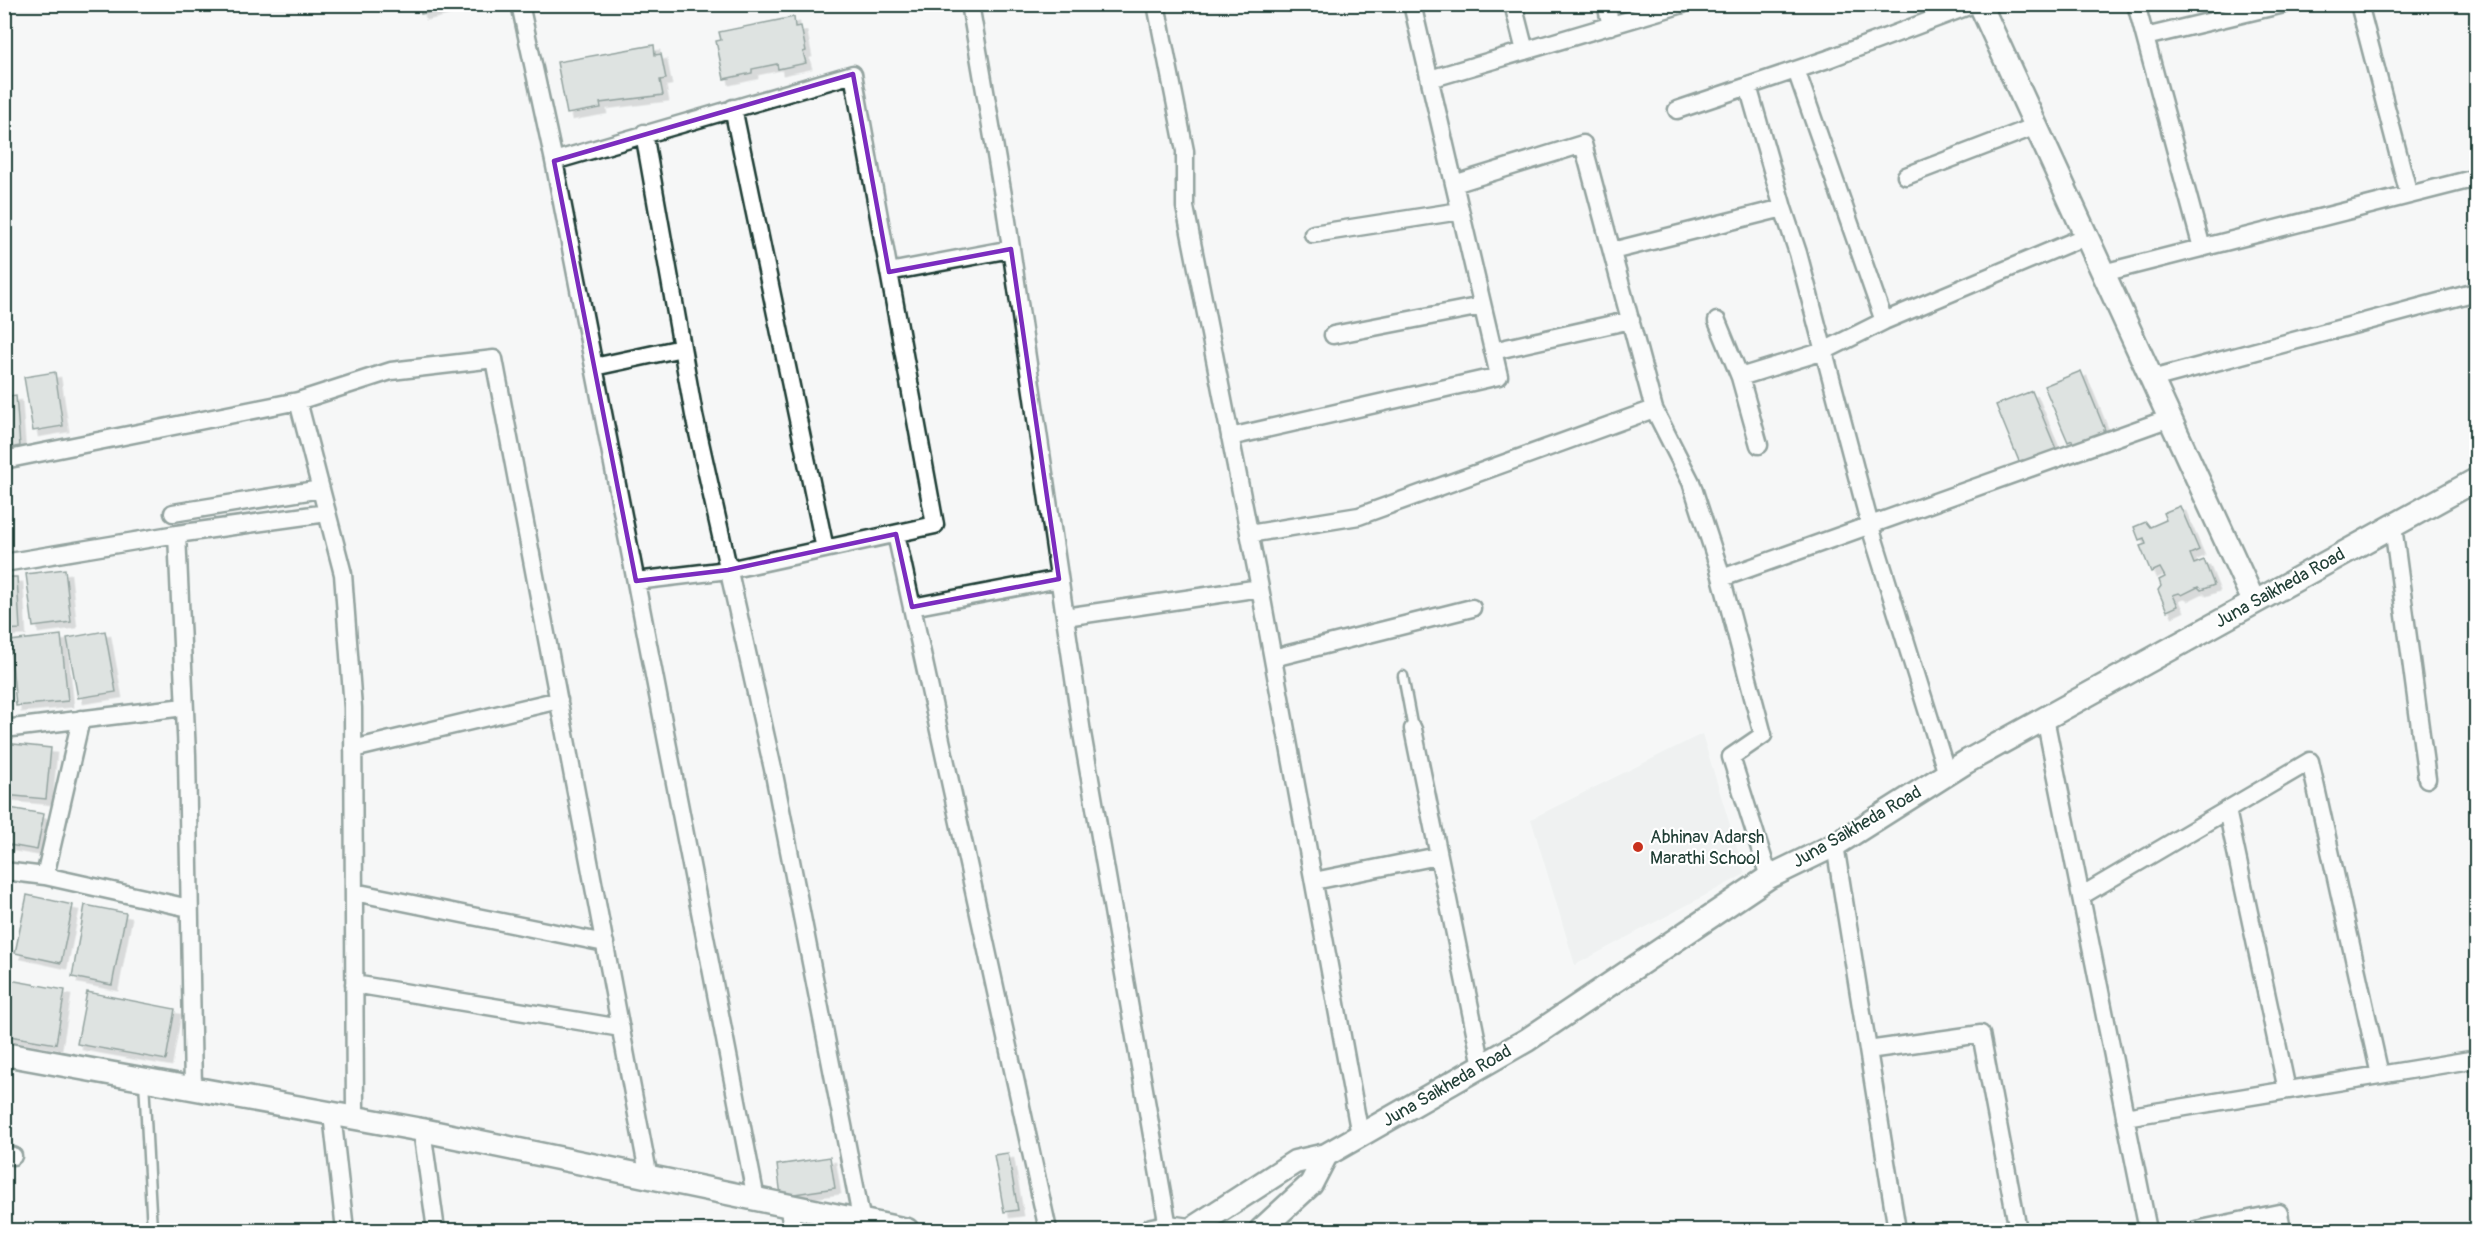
<svg xmlns="http://www.w3.org/2000/svg" width="2481" height="1235" viewBox="0 0 2481 1235" font-family="Pangolin,sans-serif">
<style>
.built{fill:#e6e9e8}
.building{fill:#c0c9c6;stroke:#1f3d34;stroke-width:1.5;filter:url(#shadow)}
.lines{fill:none;stroke-linecap:round;stroke-linejoin:round}
.lane-casing{stroke:#1f3d34;stroke-width:13}
.street-casing{stroke:#1f3d34;stroke-width:21}
.secondary-casing{stroke:#1f3d34;stroke-width:27}
.lane{stroke:#fff;stroke-width:8}
.street{stroke:#fff;stroke-width:16}
.secondary{stroke:#fff;stroke-width:22}
.marked{fill:none;stroke:#7b2cbf;stroke-width:4.5;stroke-linejoin:round}
.poi-dot{fill:#c8321e;stroke:#fff;stroke-width:2}
.labels{text-anchor:middle;dominant-baseline:central;stroke-width:4.5;stroke-linejoin:round;paint-order:stroke}
.street-label{font-size:18px;fill:#1f3d34;stroke:#fff}
.poi-label{font-size:18px;fill:#1f3d34;stroke:#fff;text-anchor:start}
</style>
<defs>
<filter id="shadow"><feDropShadow dx="5.5" dy="5.5" stdDeviation="0" flood-color="#0004"/></filter>
</defs>
<rect width="100%" height="100%" fill="#f6f7f7"/>
<filter id="ink" filterUnits="userSpaceOnUse"><feTurbulence type="fractalNoise" baseFrequency=".0167" numOctaves="2"/><feDisplacementMap in="SourceGraphic" scale="12" xChannelSelector="R" yChannelSelector="G"/><feConvolveMatrix kernelMatrix="1 2 1 2 8 2 1 2 1" color-interpolation-filters="sRGB"/></filter>
<g filter="url(#ink)">
<!-- built -->
<path class="built" d="M 1702,734 L 1745,874 L 1575,965 L 1531,819 Z"/>
<!-- building -->
<path class="building" d="M 419,4 L 467,4 L 421,14 Z
M 794,17 L 795,27 L 801,26 L 806,51 L 803,52 L 806,63 L 778,69 L 777,64 L 752,69 L 752,73 L 724,79 L 716,41 L 721,40 L 719,32 Z
M 654,45 L 655,55 L 661,54 L 666,79 L 660,80 L 663,95 L 600,103 L 601,108 L 567,114 L 557,62 Z
M 2081,371 L 2105,430 L 2103,430 L 2105,434 L 2074,447 L 2072,440 L 2068,442 L 2044,386 Z
M 55,372 L 63,426 L 33,431 L 24,377 Z
M 2032,391 L 2056,449 L 2054,450 L 2056,454 L 2026,467 L 2023,460 L 2019,461 L 1996,405 Z
M 16,395 L 20,446 L 4,449 L 4,397 Z
M 2180,506 L 2199,550 L 2190,554 L 2194,564 L 2204,560 L 2214,585 L 2201,590 L 2198,587 L 2182,595 L 2179,593 L 2173,595 L 2178,606 L 2167,611 L 2158,590 L 2161,586 L 2159,580 L 2165,577 L 2160,568 L 2151,572 L 2140,546 L 2146,544 L 2144,538 L 2139,540 L 2134,527 L 2146,522 L 2150,527 L 2166,520 L 2163,513 Z
M 65,569 L 71,622 L 33,627 L 26,574 Z
M 4,577 L 17,577 L 20,629 L 4,630 Z
M 105,631 L 116,692 L 78,698 L 67,638 Z
M 61,635 L 68,701 L 16,706 L 10,641 Z
M 4,743 L 51,748 L 46,799 L 4,795 Z
M 4,807 L 44,814 L 37,850 L 4,844 Z
M 27,895 L 73,905 L 61,963 L 15,953 Z
M 85,905 L 126,913 L 112,985 L 72,977 Z
M 4,979 L 65,990 L 56,1044 L 4,1035 Z
M 87,992 L 175,1009 L 166,1060 L 77,1044 Z
M 1008,1153 L 1018,1210 L 1004,1212 L 994,1155 Z
M 830,1157 L 835,1188 L 781,1196 L 777,1165 Z"/>
<g class="lines">
<!-- lane casing -->
<g class="lane-casing">
<path id="lane" d="M 1403,676 L 1413,729
M 144,1081 L 152,1230"/>
</g>
<!-- street casing -->
<g class="street-casing">
<path id="street" d="M 520,4 L 554,161 L 756,1199
M 970,4 L 1005,207 L 1082,733 L 1168,1227
M 1513,4 L 1525,51
M 1606,4 L 1611,26
M 2136,4 L 2202,248
M 2359,4 L 2409,195
M 2145,37 L 2284,4
M 1796,70 L 1884,321 L 2086,236
M 1430,79 L 1683,4
M 1748,86 L 1783,208 L 1798,253 L 1872,533 L 1947,774
M 733,108 L 825,549
M 1677,110 L 1828,59 L 1974,4
M 644,133 L 694,415 L 773,769 L 862,1222
M 554,161 L 853,74 L 935,525 L 728,570 L 636,581
M 1906,176 L 2036,126
M 1313,234 L 1460,211
M 1612,251 L 1783,208
M 889,272 L 1011,249
M 2103,273 L 2476,178
M 1717,321 L 1740,377 L 1759,445
M 1333,335 L 1482,306
M 1493,351 L 1631,320
M 594,367 L 682,348
M 1740,377 L 1824,351 L 1884,321
M 2152,379 L 2476,292
M 298,401 L 343,574 L 353,708 L 355,1118
M 1654,409 L 1691,482 L 1718,565 L 1763,735 L 1731,757 L 1769,877
M 1230,437 L 1499,376 L 1412,4
M 4,460 L 298,401 L 391,371 L 494,359 L 649,1178
M 173,513 L 321,489
M 2393,526 L 2427,779
M 177,534 L 327,513
M 896,534 L 1048,1230
M 1249,534 L 1359,516 L 1654,409 L 1583,144 L 1454,184
M 4,563 L 177,534 L 187,755 L 193,1089
M 1722,578 L 2170,418
M 1260,588 L 1360,1135
M 912,607 L 1059,579
M 1065,617 L 1260,588 L 1185,207 L 1185,151 L 1156,4
M 1273,658 L 1472,608
M 2045,718 L 2148,1230
M 81,719 L 45,876 L 189,908
M 4,729 L 184,707
M 1413,729 L 1482,1066
M 353,749 L 559,700
M 2227,810 L 2287,1090
M 1835,845 L 1897,1230
M 4,871 L 45,876
M 1314,881 L 1438,856
M 354,892 L 605,943
M 2081,896 L 2310,761 L 2380,1075
M 354,984 L 621,1028
M 1868,1050 L 1981,1034 L 2018,1230
M 332,1114 L 345,1230
M 2125,1117 L 2476,1059
M 422,1130 L 436,1230
M 4,1154 L 13,1156
M 788,1206 L 793,1230
M 2196,1230 L 2279,1213 L 2282,1230"/>
</g>
<!-- secondary casing -->
<g class="secondary-casing">
<path id="secondary" d="M 1980,4 L 2254,602
M 4,1054 L 422,1130 L 907,1230
M 1152,1230 L 1168,1227 L 1189,1230
M 1190,1230 L 1295,1162 L 1326,1155 L 1527,1040 L 1769,877 L 1835,845 L 1966,762 L 2476,480
M 1261,1230 L 1311,1184 L 1326,1155"/>
</g>
<!-- lane -->
<use href="#lane" class="lane"/>
<!-- street -->
<use href="#street" class="street"/>
<!-- secondary -->
<use href="#secondary" class="secondary"/>
</g>
</g>
<!-- marked area -->
<path d="M0 0H2481V1235H0ZM 853,74 L 889,272 L 1011,249 L 1059,579 L 912,607 L 896,534 L 728,570 L 636,581 L 554,161 Z" fill="#f6f7f7" fill-opacity=".55" fill-rule="evenodd"/>
<path class="marked" d="M 853,74 L 889,272 L 1011,249 L 1059,579 L 912,607 L 896,534 L 728,570 L 636,581 L 554,161 Z"/>
<!-- markers -->
<circle class="poi-dot" cx="1638" cy="847" r="6"/>
<g class="labels">
<!-- street labels -->
<g class="street-label">
<text transform="translate(2280 588) rotate(-29)">Juna Saikheda Road</text>
<text transform="translate(1857 827) rotate(-30)">Juna Saikheda Road</text>
<text transform="translate(1447 1086) rotate(-30)">Juna Saikheda Road</text>
</g>
<!-- poi labels -->
<g class="poi-label">
<text x="1650" y="837">Abhinav Adarsh<tspan x="1650" dy="21">Marathi School</tspan></text>
</g>
</g>
<!-- margin -->
<rect width="2481" height="1235" fill="none" stroke="#fff" stroke-width="24"/>
<rect x="12" y="12" width="2457" height="1211" fill="none" stroke="#1f3d34" stroke-width="2" filter="url(#ink)"/>
</svg>
